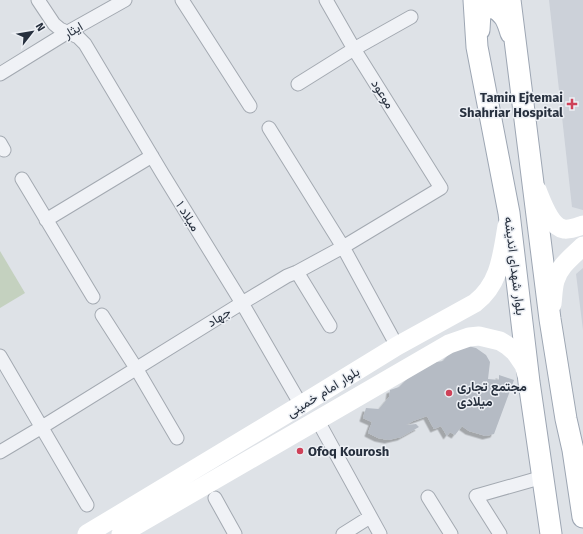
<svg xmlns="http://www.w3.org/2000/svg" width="583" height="534" viewBox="0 0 583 534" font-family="'Fira Sans',Vazirmatn,sans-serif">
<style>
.built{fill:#ccd1d9}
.green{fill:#c4d1bf}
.building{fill:#b5bbc4;filter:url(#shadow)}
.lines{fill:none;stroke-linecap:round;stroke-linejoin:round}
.street-casing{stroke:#a3a9b1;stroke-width:15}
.primary-casing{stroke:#9da6b3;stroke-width:23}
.street{stroke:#f0f2f6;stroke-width:13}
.secondary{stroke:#fff;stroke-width:19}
.primary{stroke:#fff;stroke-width:21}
.poi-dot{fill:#ce4158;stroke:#edf0f5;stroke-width:1.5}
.labels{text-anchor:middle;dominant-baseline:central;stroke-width:3;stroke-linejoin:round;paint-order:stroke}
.street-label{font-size:13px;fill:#27303e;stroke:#edf0f5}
.poi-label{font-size:13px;font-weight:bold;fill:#27303e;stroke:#edf0f5;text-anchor:start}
</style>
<defs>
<filter id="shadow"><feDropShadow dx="-3.5" dy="3.5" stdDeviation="0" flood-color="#0004"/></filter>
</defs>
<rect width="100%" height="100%" fill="#dee2e7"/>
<!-- built -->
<path class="built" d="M 549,0 L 583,0 L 583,210 L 572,207 Z
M 583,268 L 583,330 L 576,274 Z"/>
<!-- green -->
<path class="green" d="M 0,251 L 25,293 L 0,308 Z"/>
<!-- building -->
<path class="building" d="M 468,346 L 476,348 L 486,355 L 490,362 L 488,379 L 499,380 L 499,375 L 514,380 L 494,434 L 486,436 L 469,431 L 462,426 L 455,435 L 450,432 L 447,436 L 441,426 L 434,429 L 427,416 L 413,421 L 406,425 L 416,424 L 419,427 L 401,437 L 388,440 L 378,438 L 368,433 L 372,422 L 363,418 L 366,408 L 379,409 L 389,397 L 390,390 L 399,387 L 408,378 L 430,363 L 443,361 L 452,351 Z"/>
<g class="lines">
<!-- street casing -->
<g class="street-casing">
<path id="street" d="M 38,0 L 54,24 L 60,29 L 78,37 L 85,44 L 162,173 L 242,303 L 301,405
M 182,0 L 250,106
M 0,74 L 68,32 L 125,0
M 298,84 L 354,49 L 411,17
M 269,128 L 343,247 L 397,346
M 0,143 L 4,150
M 22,179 L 93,297
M 46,220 L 152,156
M 297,272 L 330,326
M 102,315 L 136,368 L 177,438
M 0,356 L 87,505
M 318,421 L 380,534
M 0,452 L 42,427 L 242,303 L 287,276 L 297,272 L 343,247 L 441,188 L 354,49 L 326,0
M 428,497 L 451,534
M 215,498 L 235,534
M 343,534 L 370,517
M 500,534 L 476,496 L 543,477"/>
</g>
<!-- primary casing -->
<g class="primary-casing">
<path id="primary" d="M 474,0 L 477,47 L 509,213 L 529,382 L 551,534
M 510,0 L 550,319 L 566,419 L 573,450 L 583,517
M 479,30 L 480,13 L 484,9 L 493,7 C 505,14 507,20 511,33"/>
</g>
<!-- street -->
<use href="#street" class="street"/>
<!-- secondary -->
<path class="secondary" d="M 537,190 C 542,202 550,227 564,229 C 570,230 577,227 583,225
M 552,304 C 553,296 553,288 555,281 C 559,266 572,257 583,246
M 87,534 L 301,405 L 397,346 L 475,303 C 500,284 502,255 507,226
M 121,534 L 449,344 L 469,337 L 479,336 L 500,341 L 508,346 L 515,352 L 524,365 L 527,375"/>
<!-- primary -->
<use href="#primary" class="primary"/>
</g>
<!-- markers -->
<g class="poi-dot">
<path d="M570 98h4v4h4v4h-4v4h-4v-4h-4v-4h4z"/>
<circle cx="449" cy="393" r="4"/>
<circle cx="300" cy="451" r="4"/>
</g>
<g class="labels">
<!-- street labels -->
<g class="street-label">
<text transform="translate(73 30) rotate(-30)">ایثار</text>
<text transform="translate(383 94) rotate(58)">موعود</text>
<text transform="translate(188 216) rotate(58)">میلاد ۱</text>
<text transform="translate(515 266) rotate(83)">بلوار شهدای اندیشه</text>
<text transform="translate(219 317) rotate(-32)">جهاد</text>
<text transform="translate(323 392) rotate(-32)">بلوار امام خمینی</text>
</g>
<!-- poi labels -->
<g class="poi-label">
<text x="563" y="97" text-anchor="end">Tamin Ejtemai<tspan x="563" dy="15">Shahriar Hospital</tspan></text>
<text x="457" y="386">مجتمع تجاری<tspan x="457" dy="15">میلادی</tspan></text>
<text x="308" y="451">Ofoq Kourosh</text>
</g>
</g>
<!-- north arrow -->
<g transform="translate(32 32) rotate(59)" stroke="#edf0f5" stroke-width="3" paint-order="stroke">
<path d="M0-3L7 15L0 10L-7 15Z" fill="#27303e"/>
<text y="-6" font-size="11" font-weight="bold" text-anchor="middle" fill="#27303e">N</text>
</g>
</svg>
